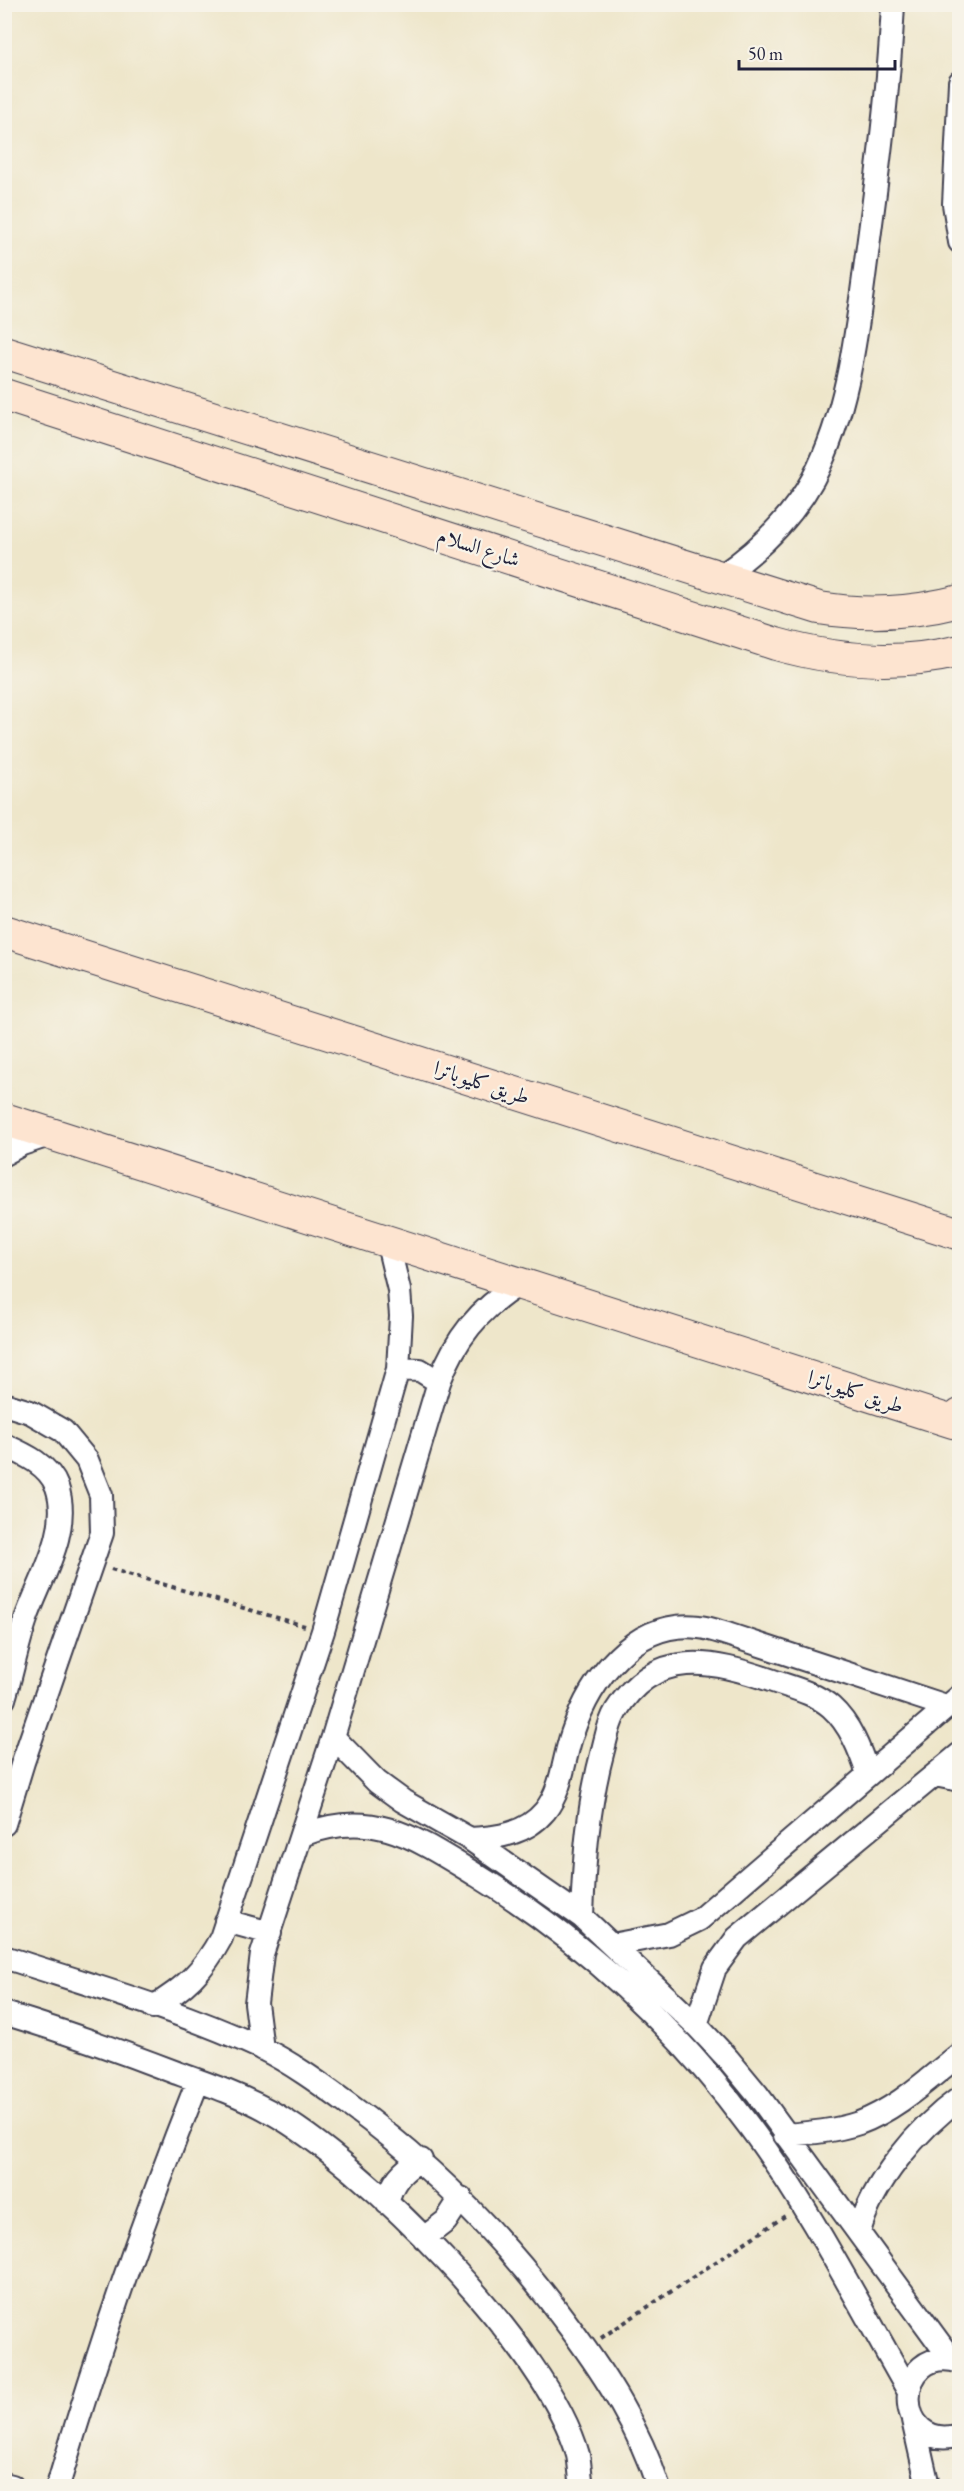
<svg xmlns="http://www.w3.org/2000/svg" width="964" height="2491" viewBox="0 0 964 2491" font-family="'EB Garamond',Amiri,serif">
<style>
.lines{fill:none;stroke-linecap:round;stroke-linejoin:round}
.street-casing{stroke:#413f50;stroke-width:26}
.secondary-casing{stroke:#413f50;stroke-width:34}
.path{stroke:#413f50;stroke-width:4;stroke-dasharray:4.5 4.5;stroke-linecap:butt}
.street{stroke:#fff;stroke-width:22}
.secondary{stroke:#fde4d0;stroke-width:32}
.labels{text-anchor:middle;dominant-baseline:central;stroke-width:4.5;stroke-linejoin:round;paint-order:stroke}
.street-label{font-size:21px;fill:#22223b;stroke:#f7f3e8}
</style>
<rect width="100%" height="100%" fill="#f7f3e8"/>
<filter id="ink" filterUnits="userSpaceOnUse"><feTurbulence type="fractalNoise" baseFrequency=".0167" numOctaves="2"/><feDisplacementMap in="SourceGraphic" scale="12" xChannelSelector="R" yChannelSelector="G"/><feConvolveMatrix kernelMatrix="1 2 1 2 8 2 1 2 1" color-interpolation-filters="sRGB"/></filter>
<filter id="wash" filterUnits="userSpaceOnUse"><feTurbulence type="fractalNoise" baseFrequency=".008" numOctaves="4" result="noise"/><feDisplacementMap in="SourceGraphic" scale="24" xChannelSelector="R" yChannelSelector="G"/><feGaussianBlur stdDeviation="1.35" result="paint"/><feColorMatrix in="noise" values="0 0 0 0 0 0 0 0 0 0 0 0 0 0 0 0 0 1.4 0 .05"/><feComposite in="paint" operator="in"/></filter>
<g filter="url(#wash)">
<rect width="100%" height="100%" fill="#eee6ca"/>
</g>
<g filter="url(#ink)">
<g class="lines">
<!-- street casing -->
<g class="street-casing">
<path id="street" d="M 960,82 L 954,204 L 960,242
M 720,577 C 758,551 791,519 813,479 C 849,410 857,329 867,254 C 878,171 889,88 893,4
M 4,1154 L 22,1144 L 52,1134
M 398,1369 L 420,1370 L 439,1382
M 4,1404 L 30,1412 L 63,1431 L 87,1460 L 101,1495 L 102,1533 L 23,1762 L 4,1824
M 4,1445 C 24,1454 49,1465 57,1487 C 72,1530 40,1579 26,1619 C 17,1645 12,1673 4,1699
M 333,1737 L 377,1782 L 403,1801 L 470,1839 L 582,1917 L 696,2025 L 728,2059 L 757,2094 L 951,2359
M 935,1775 L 960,1780
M 302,1835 C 374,1807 417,1839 478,1876 C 582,1940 677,2028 749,2126 C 810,2208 857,2301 908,2390
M 470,1839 C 497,1838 526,1834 545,1811 C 563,1788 563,1760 572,1734 C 590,1680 634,1619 699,1627 C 709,1628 720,1632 730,1635 L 946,1706
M 582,1917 C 584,1860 588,1806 603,1750 C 606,1738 609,1722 616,1711 C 655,1647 712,1660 773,1681 C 793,1688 815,1693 831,1707 C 850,1724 860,1750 868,1774
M 226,1921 L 270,1933
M 612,1945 L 669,1934 L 700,1919 L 960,1696
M 4,1957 C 90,1985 179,2010 261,2048 C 290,2062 319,2083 345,2102 C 433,2165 507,2241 571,2329 C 607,2378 639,2428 658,2486
M 153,2007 C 184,1989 204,1970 221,1938 L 323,1631 L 398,1369 L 401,1316 L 399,1290 L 387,1240
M 4,2013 C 63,2031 120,2051 177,2073 C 208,2084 240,2095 269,2111 C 364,2163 549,2349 578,2455 C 580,2465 580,2476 582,2486
M 696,2025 L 715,1968 L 737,1938 L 960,1754
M 262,2049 L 256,2003 L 262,1954 L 333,1737 L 439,1382 C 455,1339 479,1309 518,1285
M 785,2135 C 810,2133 835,2131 859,2123 C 897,2109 928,2079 960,2054
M 387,2203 C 392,2182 402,2170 421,2160
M 859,2233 C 871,2184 918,2128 960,2098
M 424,2238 L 446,2221 L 461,2198
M 960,2362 C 892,2341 891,2455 960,2435
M 913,2420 L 928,2486
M 4,2484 L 12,2486
M 58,2486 C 98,2349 145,2214 198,2081"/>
</g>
<!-- secondary casing -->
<g class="secondary-casing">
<path id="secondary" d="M 4,352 L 819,608 C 868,616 912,613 960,601
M 4,395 L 776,644 C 836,661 898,666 960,651
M 4,931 L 960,1234
M 4,1119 L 953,1422 L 960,1415"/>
</g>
<!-- path -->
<path class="path" d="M 111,1569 L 305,1626
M 601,2338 L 785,2216"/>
<!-- street -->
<use href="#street" class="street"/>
<!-- secondary -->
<use href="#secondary" class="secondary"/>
</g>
</g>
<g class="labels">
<!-- street labels -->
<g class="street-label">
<text transform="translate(479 547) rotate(18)">شارع السلام</text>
<text transform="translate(482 1082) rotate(18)">طريق كليوباترا</text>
<text transform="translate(856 1391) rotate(18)">طريق كليوباترا</text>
</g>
</g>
<!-- margin -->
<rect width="964" height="2491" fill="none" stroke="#f7f3e8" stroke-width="24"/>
<!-- scale -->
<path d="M739 60v9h156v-9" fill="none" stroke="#22223b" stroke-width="3"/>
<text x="748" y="60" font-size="18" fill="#22223b" stroke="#f7f3e8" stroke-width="4.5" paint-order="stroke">50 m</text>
</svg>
